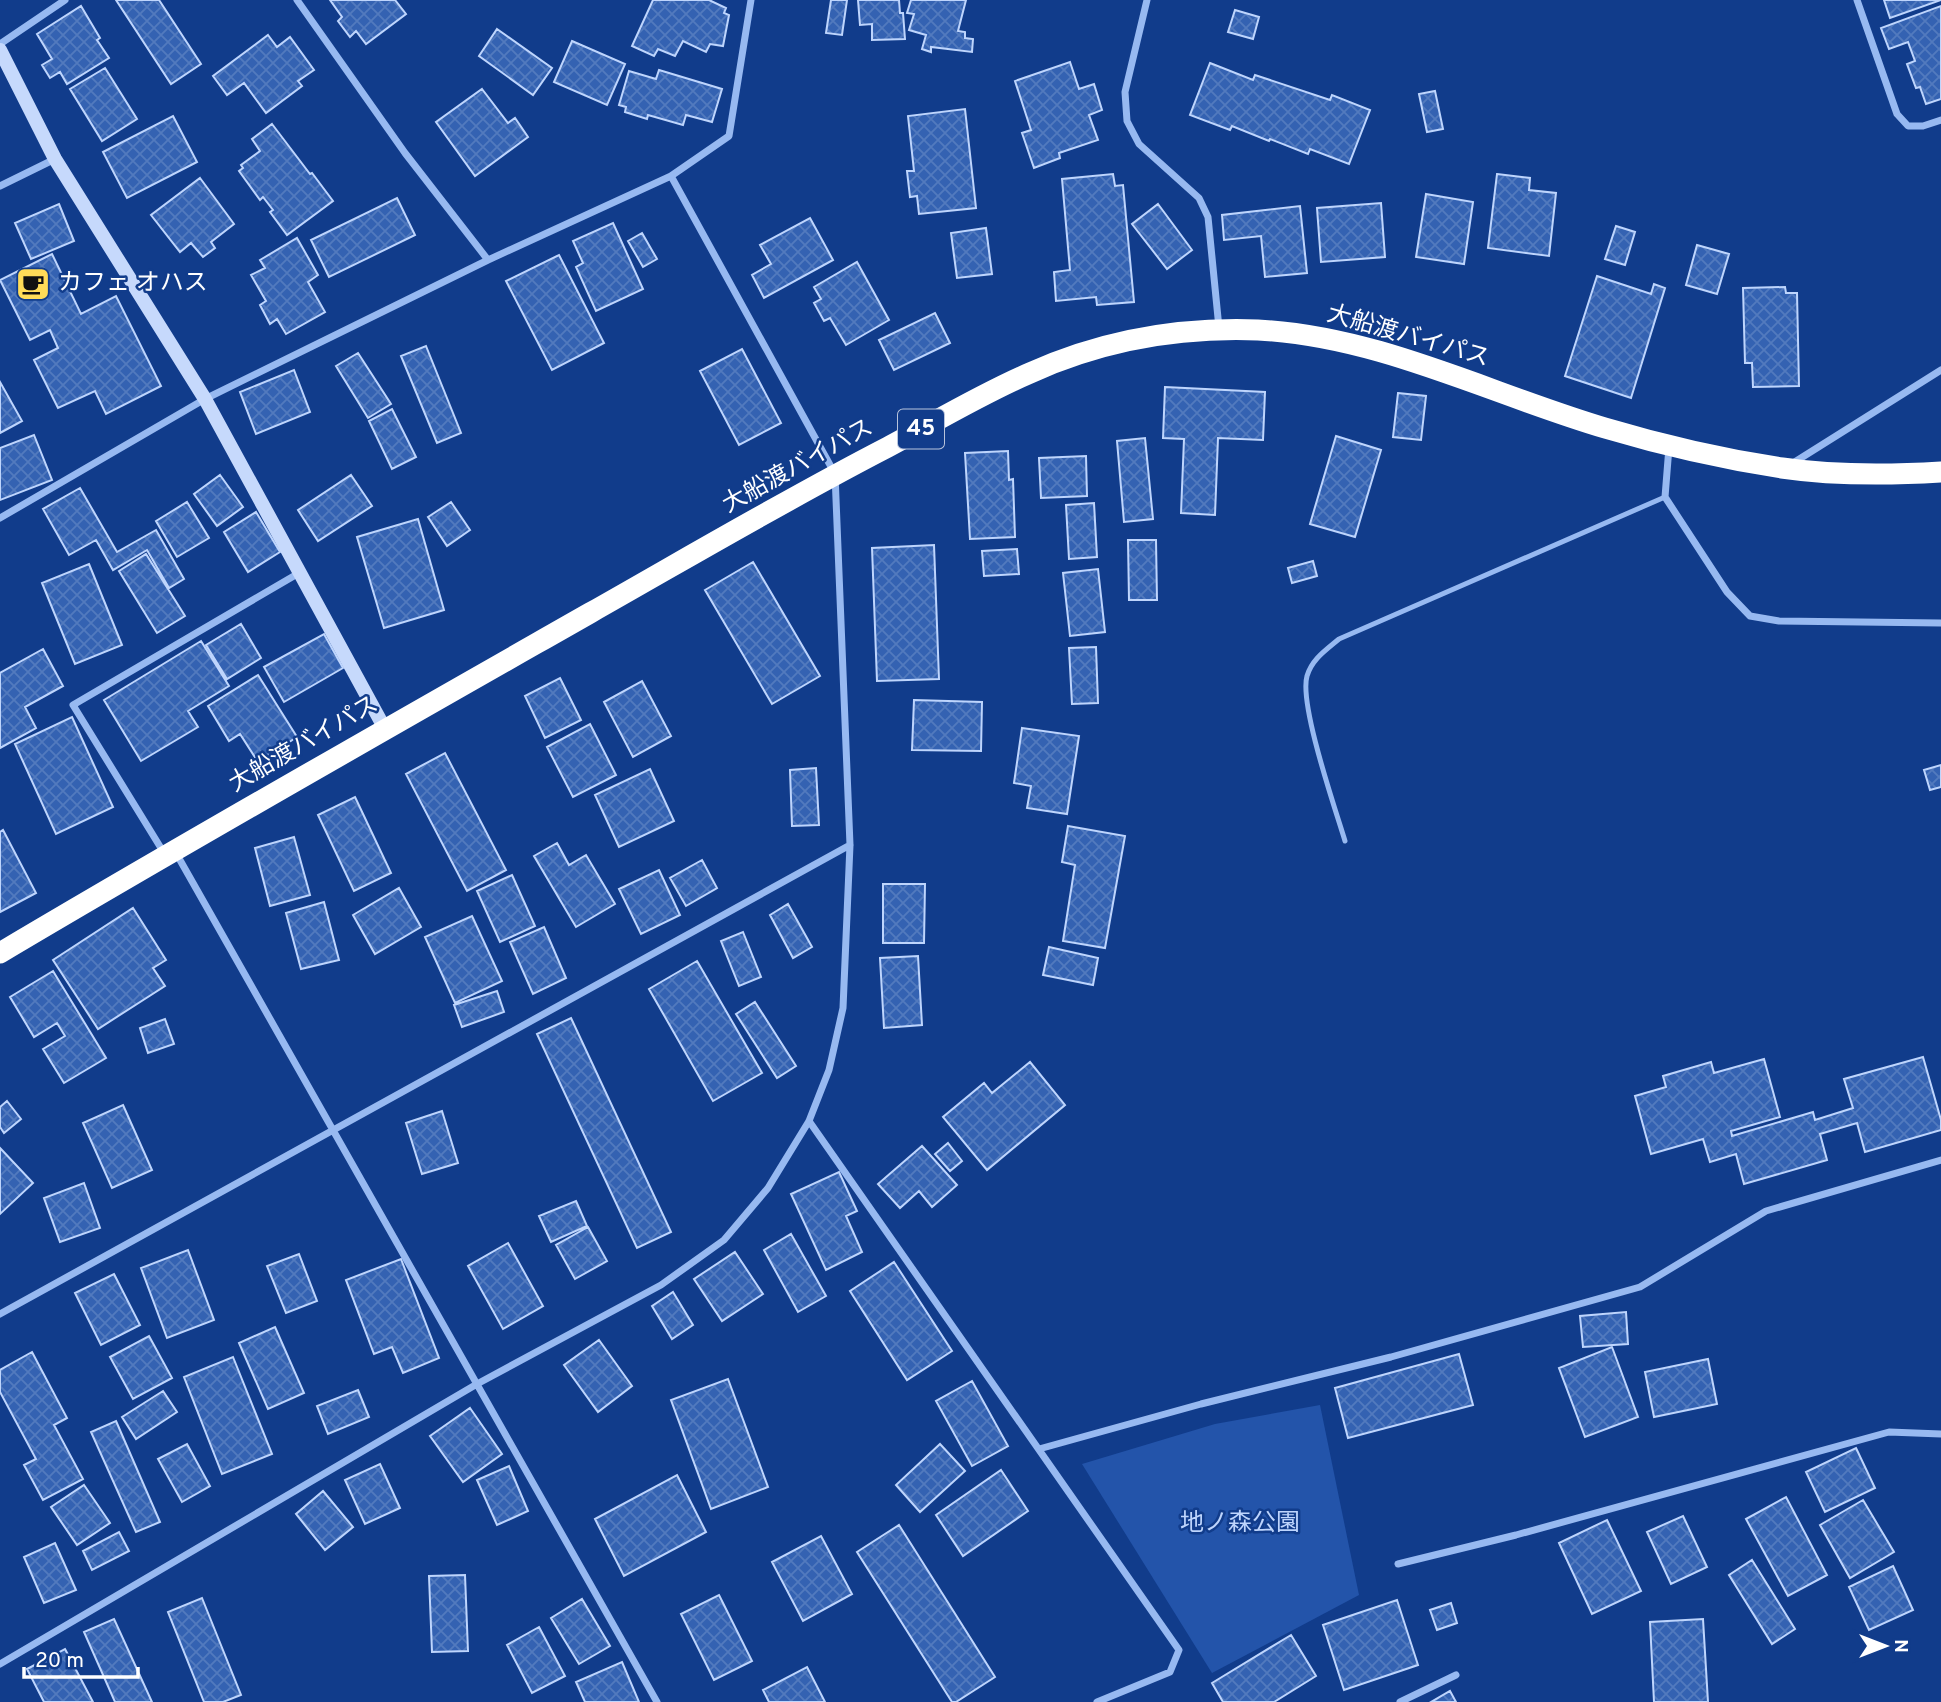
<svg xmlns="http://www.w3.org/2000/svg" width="1941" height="1702" viewBox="0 0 1941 1702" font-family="Overpass,'Noto Sans JP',sans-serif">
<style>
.park{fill:#2354aa}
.building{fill:url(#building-cross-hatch);stroke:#bed5fd;stroke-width:2}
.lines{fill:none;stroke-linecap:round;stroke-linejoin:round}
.lane{stroke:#97b9f1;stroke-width:5}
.street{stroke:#97b9f1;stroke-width:7}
.secondary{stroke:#c6d9fc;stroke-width:14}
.highway{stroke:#fff;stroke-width:21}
.labels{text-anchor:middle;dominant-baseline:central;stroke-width:5;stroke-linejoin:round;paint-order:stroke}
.shield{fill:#113c8b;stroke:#b8c4dc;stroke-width:2}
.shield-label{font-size:23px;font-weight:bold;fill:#fff}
.poi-label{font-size:24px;fill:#fff;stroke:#113c8b;text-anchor:start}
.street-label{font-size:24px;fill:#fff;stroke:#113c8b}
.park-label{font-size:24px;fill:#bed5fd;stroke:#113c8b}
</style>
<defs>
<pattern id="building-cross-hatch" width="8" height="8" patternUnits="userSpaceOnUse" patternTransform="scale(1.75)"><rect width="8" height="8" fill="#3462b2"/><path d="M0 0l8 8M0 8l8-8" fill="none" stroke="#527abe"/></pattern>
</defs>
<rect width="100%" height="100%" fill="#113c8b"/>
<!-- park -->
<path class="park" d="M 1320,1405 L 1359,1595 L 1212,1673 L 1082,1464 L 1215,1424 Z"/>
<!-- building -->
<path class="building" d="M 116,0 L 159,0 L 201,64 L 171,84 Z
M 330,0 L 395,0 L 406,14 L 366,44 L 356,31 L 350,37 L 338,21 L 342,17 Z
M 653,0 L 709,0 L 726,8 L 724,13 L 729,15 L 723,46 L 710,44 L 706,52 L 683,41 L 675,56 L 658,49 L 654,56 L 632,46 Z
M 831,0 L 847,0 L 842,35 L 826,33 Z
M 858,0 L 899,0 L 900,13 L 903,13 L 905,39 L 872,40 L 872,24 L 860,25 Z
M 911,0 L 966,0 L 958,31 L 965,32 L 965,38 L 973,39 L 972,52 L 931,47 L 931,52 L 922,49 L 926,35 L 909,30 L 914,14 L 907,13 Z
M 1884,0 L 1941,0 L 1890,18 Z
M 81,6 L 100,38 L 97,40 L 109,58 L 67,84 L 60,72 L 50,78 L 42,65 L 52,59 L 37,34 Z
M 1941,6 L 1941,99 L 1926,104 L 1920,87 L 1916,88 L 1907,64 L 1915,61 L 1908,42 L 1889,49 L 1881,28 Z
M 1235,10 L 1259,17 L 1253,39 L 1228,32 Z
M 497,29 L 552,68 L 533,95 L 479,56 Z
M 268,35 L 277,47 L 290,37 L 314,70 L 298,81 L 302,86 L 266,113 L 244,83 L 227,95 L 213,76 Z
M 572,41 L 625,64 L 607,105 L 554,82 Z
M 1070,62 L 1079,89 L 1094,84 L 1102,110 L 1089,115 L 1098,140 L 1059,153 L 1060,158 L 1034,168 L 1022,133 L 1031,130 L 1015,81 Z
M 1210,63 L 1253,80 L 1255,75 L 1330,100 L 1332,95 L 1370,110 L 1349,164 L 1310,149 L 1308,154 L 1270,139 L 1269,141 L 1232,126 L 1230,130 L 1190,115 Z
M 105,68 L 137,119 L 102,141 L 70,89 Z
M 659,70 L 722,89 L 712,122 L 686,115 L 683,125 L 648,115 L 647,119 L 625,112 L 626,107 L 619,105 L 629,71 L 656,79 Z
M 482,89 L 508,123 L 515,118 L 528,137 L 475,176 L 436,122 Z
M 1435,91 L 1443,129 L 1427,132 L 1419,94 Z
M 965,109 L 976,208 L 919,214 L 917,196 L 910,197 L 907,171 L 914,171 L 908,116 Z
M 173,116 L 197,162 L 127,198 L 103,152 Z
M 272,124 L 310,174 L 312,173 L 333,201 L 287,235 L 270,212 L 273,210 L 263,197 L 260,200 L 239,171 L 243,168 L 241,165 L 260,151 L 252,139 Z
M 1113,174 L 1115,186 L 1123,185 L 1134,302 L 1097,305 L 1096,297 L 1056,301 L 1054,272 L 1070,270 L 1062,179 Z
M 1497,174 L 1530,178 L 1529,190 L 1556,193 L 1549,256 L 1488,248 Z
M 200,178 L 234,224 L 211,242 L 215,248 L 203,257 L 191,243 L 180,252 L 151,215 Z
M 1426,194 L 1473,202 L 1464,264 L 1416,257 Z
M 397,198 L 415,235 L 329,277 L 311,240 Z
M 1381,203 L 1385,257 L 1321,262 L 1317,208 Z
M 59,204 L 74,241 L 31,259 L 15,223 Z
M 1158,204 L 1192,250 L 1167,269 L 1132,224 Z
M 1300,206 L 1307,273 L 1265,277 L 1261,236 L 1224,240 L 1222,215 Z
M 810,218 L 833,260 L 764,298 L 752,275 L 771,264 L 760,245 Z
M 613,223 L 643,289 L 596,311 L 576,267 L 583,263 L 573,241 Z
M 1616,226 L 1635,232 L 1625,265 L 1605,259 Z
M 986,228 L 992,274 L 957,278 L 951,233 Z
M 642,233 L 657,259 L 643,267 L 628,241 Z
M 297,238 L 318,275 L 308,282 L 325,312 L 286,334 L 277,319 L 270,324 L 260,305 L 266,301 L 251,275 L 265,268 L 260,260 Z
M 1697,245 L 1729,254 L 1717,294 L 1686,285 Z
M 52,254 L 81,314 L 116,296 L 161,386 L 106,414 L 95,391 L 58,408 L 34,360 L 58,348 L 50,330 L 30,340 L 0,280 Z
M 559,255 L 604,343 L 552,370 L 506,281 Z
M 857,262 L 889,320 L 846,345 L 830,318 L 824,321 L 814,303 L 821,299 L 814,287 Z
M 1597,276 L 1651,294 L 1654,284 L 1665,288 L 1631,398 L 1565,376 Z
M 1785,287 L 1786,293 L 1797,293 L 1799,386 L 1753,387 L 1752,363 L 1745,363 L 1743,288 Z
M 935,313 L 950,343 L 894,370 L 879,340 Z
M 426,346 L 461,433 L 437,443 L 401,356 Z
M 742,349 L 781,423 L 739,445 L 700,371 Z
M 358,353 L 391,404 L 368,418 L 336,366 Z
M 294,370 L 310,412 L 256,434 L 240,392 Z
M 0,382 L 22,421 L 0,433 Z
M 1165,387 L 1265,392 L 1263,440 L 1218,438 L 1215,515 L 1181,513 L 1184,439 L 1163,438 Z
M 1398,393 L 1426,396 L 1421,440 L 1393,437 Z
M 392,409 L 416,457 L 392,469 L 369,421 Z
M 34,435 L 52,480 L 0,500 L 0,448 Z
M 1336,436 L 1381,450 L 1355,537 L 1310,524 Z
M 1145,438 L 1153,519 L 1124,522 L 1117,441 Z
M 1008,451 L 1009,480 L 1013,479 L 1015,537 L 970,539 L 965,453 Z
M 1086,456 L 1087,496 L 1041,498 L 1039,458 Z
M 220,475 L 243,507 L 217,526 L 194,494 Z
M 351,475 L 372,506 L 318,541 L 298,510 Z
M 80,488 L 117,552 L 156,530 L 184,579 L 169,588 L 147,550 L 113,570 L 96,540 L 69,555 L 43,509 Z
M 187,502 L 209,538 L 177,557 L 156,521 Z
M 451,502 L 470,530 L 447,546 L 428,517 Z
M 1094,503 L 1097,557 L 1069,559 L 1066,505 Z
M 256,512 L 280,552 L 248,572 L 224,532 Z
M 418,519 L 444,610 L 384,628 L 357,537 Z
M 1128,540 L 1156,540 L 1157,600 L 1129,600 Z
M 934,545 L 939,679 L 877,681 L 872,548 Z
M 1017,549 L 1019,574 L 984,576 L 982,551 Z
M 146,554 L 185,616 L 157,633 L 119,571 Z
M 1313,561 L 1317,576 L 1292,583 L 1288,568 Z
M 753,562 L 820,676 L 772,704 L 705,590 Z
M 89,564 L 122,645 L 75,664 L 42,583 Z
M 1098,569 L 1105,632 L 1070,636 L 1063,573 Z
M 241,624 L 261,658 L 227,679 L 206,645 Z
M 324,634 L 343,668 L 284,702 L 264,667 Z
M 201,641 L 229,686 L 188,711 L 198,727 L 141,761 L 104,700 Z
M 1096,647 L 1098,703 L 1072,704 L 1069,648 Z
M 43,649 L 63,686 L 25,707 L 36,728 L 0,748 L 0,673 Z
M 258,675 L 297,737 L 258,762 L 240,734 L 229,741 L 208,706 Z
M 560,678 L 581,720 L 545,738 L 525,696 Z
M 642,681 L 671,736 L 633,757 L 604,702 Z
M 914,700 L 982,702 L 981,751 L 912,750 Z
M 72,717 L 113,807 L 56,834 L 15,744 Z
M 590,724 L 616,775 L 573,797 L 547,747 Z
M 1022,728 L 1079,736 L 1067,814 L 1027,808 L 1031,786 L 1014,783 Z
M 445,753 L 506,870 L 467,891 L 406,774 Z
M 1941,765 L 1941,787 L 1930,790 L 1924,770 Z
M 816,768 L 819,825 L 792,826 L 790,770 Z
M 650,769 L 674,821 L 619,847 L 595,795 Z
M 355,797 L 391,873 L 354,891 L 318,815 Z
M 1068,826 L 1125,836 L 1105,948 L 1063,941 L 1075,865 L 1062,862 Z
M 3,830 L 36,893 L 0,912 L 0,832 Z
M 294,837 L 310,895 L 270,906 L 255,848 Z
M 557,843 L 569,865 L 586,855 L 615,904 L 576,927 L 534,856 Z
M 702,860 L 717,888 L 686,906 L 670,878 Z
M 659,870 L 680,915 L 641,934 L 619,889 Z
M 512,875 L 535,926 L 500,942 L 477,891 Z
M 883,884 L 925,884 L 924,943 L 883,943 Z
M 399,888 L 421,927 L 375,954 L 353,915 Z
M 324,902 L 339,960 L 301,969 L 286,913 Z
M 788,904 L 812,947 L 793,958 L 770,915 Z
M 133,908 L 166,960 L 153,968 L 165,986 L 98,1029 L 53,960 Z
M 472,916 L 502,981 L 455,1003 L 425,937 Z
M 544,927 L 566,978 L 533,994 L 510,942 Z
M 743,932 L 761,977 L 739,986 L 721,941 Z
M 1049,947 L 1098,958 L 1093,985 L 1043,975 Z
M 918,956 L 922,1025 L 884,1028 L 880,958 Z
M 697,961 L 762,1073 L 713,1101 L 649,989 Z
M 53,971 L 106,1058 L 64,1083 L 43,1049 L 65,1036 L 57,1023 L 34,1037 L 10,997 Z
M 497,991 L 504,1012 L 462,1027 L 454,1005 Z
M 755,1002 L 796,1066 L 777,1078 L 736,1014 Z
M 571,1018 L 671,1232 L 637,1248 L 537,1034 Z
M 165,1019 L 174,1044 L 148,1053 L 140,1028 Z
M 1923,1057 L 1941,1120 L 1941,1130 L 1865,1152 L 1857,1123 L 1820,1134 L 1827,1160 L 1744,1184 L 1736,1154 L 1710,1162 L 1703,1139 L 1651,1154 L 1635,1096 L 1666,1087 L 1663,1076 L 1711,1062 L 1714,1073 L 1764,1059 L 1780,1117 L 1731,1131 L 1732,1136 L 1813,1112 L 1815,1120 L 1853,1108 L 1844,1079 Z
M 1030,1062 L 1065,1105 L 987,1170 L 943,1117 L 984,1083 L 992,1093 Z
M 7,1101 L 21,1119 L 4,1133 L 0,1127 L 0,1107 Z
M 123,1105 L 152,1170 L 112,1188 L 83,1123 Z
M 442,1111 L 458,1163 L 422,1174 L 406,1123 Z
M 948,1143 L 962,1161 L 950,1171 L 935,1154 Z
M 922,1146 L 957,1185 L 932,1207 L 919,1191 L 900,1208 L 878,1184 Z
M 0,1148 L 33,1183 L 0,1214 Z
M 839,1172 L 857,1211 L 846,1216 L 862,1252 L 826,1270 L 791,1194 Z
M 84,1183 L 100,1228 L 60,1242 L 44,1198 Z
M 576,1201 L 587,1226 L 551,1242 L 539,1216 Z
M 588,1227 L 607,1261 L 575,1279 L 556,1245 Z
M 791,1234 L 826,1296 L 798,1312 L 764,1250 Z
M 508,1243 L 543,1306 L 503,1329 L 468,1266 Z
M 188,1250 L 214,1320 L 167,1338 L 141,1268 Z
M 735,1252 L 763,1294 L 722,1321 L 694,1279 Z
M 299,1254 L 317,1301 L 286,1313 L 267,1266 Z
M 401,1259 L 439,1358 L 403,1373 L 392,1347 L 374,1354 L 346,1280 Z
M 894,1262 L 952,1351 L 907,1380 L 850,1291 Z
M 114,1274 L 140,1325 L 101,1345 L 75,1293 Z
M 673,1292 L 693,1325 L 672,1339 L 652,1306 Z
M 1626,1312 L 1628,1344 L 1583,1347 L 1580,1316 Z
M 275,1327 L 304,1393 L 268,1409 L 239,1343 Z
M 149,1336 L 172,1378 L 133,1399 L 110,1357 Z
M 599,1340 L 632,1386 L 598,1412 L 564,1365 Z
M 1612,1347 L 1638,1417 L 1585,1437 L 1559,1368 Z
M 32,1352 L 67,1418 L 54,1425 L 83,1479 L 43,1500 L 24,1465 L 36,1459 L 0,1392 L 0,1370 Z
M 1459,1354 L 1473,1405 L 1348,1438 L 1335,1388 Z
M 233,1357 L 272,1454 L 222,1474 L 184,1377 Z
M 1708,1359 L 1717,1404 L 1654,1417 L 1645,1372 Z
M 728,1379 L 768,1487 L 711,1509 L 671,1400 Z
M 972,1381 L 1008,1446 L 972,1466 L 936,1401 Z
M 358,1390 L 369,1417 L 328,1434 L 317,1406 Z
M 163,1391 L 177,1412 L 136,1439 L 122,1417 Z
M 470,1408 L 502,1454 L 463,1482 L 430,1436 Z
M 116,1421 L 160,1522 L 136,1532 L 91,1432 Z
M 187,1444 L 210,1486 L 182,1502 L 158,1459 Z
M 940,1444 L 965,1471 L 920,1512 L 896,1485 Z
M 1856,1448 L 1875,1488 L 1825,1512 L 1806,1472 Z
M 380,1464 L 400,1508 L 365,1524 L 345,1480 Z
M 509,1466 L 528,1511 L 497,1525 L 477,1480 Z
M 1001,1470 L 1028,1511 L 963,1556 L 936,1515 Z
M 677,1475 L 706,1532 L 624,1576 L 595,1519 Z
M 84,1485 L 110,1523 L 77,1545 L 51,1507 Z
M 323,1491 L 353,1527 L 325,1550 L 296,1514 Z
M 1786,1497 L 1827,1575 L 1788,1596 L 1746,1519 Z
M 1863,1500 L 1894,1552 L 1850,1578 L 1820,1525 Z
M 1683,1516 L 1707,1567 L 1671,1584 L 1647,1532 Z
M 1607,1520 L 1641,1591 L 1592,1614 L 1559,1543 Z
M 899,1525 L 995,1677 L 956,1702 L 952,1702 L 857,1552 Z
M 119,1532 L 129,1551 L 92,1570 L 83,1551 Z
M 821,1536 L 852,1594 L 803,1621 L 772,1562 Z
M 55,1543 L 76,1590 L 44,1603 L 24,1557 Z
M 1752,1560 L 1795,1629 L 1772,1644 L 1729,1575 Z
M 1893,1566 L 1913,1610 L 1869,1630 L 1849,1587 Z
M 465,1575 L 468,1651 L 432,1652 L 429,1576 Z
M 719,1595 L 752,1661 L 714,1680 L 681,1614 Z
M 202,1598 L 241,1695 L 223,1702 L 204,1702 L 168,1612 Z
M 582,1599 L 610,1646 L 579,1664 L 551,1618 Z
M 1397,1600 L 1418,1665 L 1344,1690 L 1323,1625 Z
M 1451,1603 L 1457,1623 L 1437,1630 L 1430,1610 Z
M 114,1619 L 152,1702 L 115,1702 L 84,1632 Z
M 1703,1619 L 1708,1702 L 1654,1702 L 1650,1622 Z
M 539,1627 L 565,1676 L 532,1693 L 507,1645 Z
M 1291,1635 L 1316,1676 L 1274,1702 L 1223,1702 L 1212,1683 Z
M 65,1649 L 93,1702 L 44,1702 L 27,1669 Z
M 622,1662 L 639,1702 L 585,1702 L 576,1682 Z
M 807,1667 L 825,1702 L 769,1702 L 763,1690 Z
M 1450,1691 L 1456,1702 L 1431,1702 Z"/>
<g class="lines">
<!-- lane -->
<path class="lane" d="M 1345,841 C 1335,808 1299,704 1307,676 C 1312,659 1326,650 1339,639 L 1665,497"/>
<!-- street -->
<path class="street" d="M 297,0 L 405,153 L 488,260
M 1147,0 L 1125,92 L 1127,121 L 1139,144 L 1199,198 L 1208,217 L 1219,328
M 1857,0 L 1897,114 L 1908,126 L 1923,126 L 1941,120
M 0,44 L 65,0
M 671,176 L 729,136 L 751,0
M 0,186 L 55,159
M 1669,447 L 1665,497 L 1727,592 L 1750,616 L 1779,621 L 1941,623
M 1793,463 L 1941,370
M 0,518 L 205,399 L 488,260 L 671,176 L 835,474 L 850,845 L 843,1008 L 829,1070 L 809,1121 L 768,1188 L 724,1240 L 661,1285 L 477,1384 L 0,1664
M 164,853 L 73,705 L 299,573
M 176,853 L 657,1702
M 809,1121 L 1179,1650 L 1170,1672 L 1097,1702
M 0,1314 L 850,845
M 1039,1449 L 1201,1404 L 1391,1357 L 1640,1287 L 1766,1211 L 1941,1160
M 1398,1564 L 1516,1535 L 1889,1432 L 1941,1434
M 1400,1702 L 1456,1675"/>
<!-- secondary -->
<path class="secondary" d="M 0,50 L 55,159 L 205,399 L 385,729"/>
<!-- highway -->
<path class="highway" d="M 0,953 C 195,837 393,725 590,613 C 689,557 787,499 888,447 C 935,422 981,394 1030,373 C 1101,341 1180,327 1258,330 C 1379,336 1490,394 1605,428 C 1662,445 1723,459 1782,468 C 1830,475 1892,475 1941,472"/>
</g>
<!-- icons -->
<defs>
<g id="cafe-square" transform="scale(1.75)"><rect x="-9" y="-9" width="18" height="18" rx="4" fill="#ffdc58" stroke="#113c8b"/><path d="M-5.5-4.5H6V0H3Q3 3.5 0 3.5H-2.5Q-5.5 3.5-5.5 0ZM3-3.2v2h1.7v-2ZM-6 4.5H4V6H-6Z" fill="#111"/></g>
</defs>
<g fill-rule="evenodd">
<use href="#cafe-square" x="33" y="284"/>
</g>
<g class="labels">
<!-- shield labels -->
<rect class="shield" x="898" y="409.5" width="46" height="39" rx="5"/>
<g class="shield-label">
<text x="921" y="429">45</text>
</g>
<!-- poi labels -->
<g class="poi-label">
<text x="58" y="284">カフェ オハス</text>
</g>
<!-- street labels -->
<g class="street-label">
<text transform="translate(1408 337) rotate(16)">大船渡バイパス</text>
<text transform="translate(798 467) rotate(-29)">大船渡バイパス</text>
<text transform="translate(304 745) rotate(-30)">大船渡バイパス</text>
</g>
<!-- park labels -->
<g class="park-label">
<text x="1240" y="1524">地ノ森公園</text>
</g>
</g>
<!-- north arrow -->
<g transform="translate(1885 1646) rotate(90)" stroke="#113c8b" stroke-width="5" paint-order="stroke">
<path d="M0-5L12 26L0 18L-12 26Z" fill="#ffffff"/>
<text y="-10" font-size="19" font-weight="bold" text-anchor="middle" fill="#ffffff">N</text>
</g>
<!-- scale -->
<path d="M24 1667v10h114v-10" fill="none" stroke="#ffffff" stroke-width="3.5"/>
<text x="35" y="1667" font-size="21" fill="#ffffff" stroke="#113c8b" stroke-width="5" paint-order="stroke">20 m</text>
</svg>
